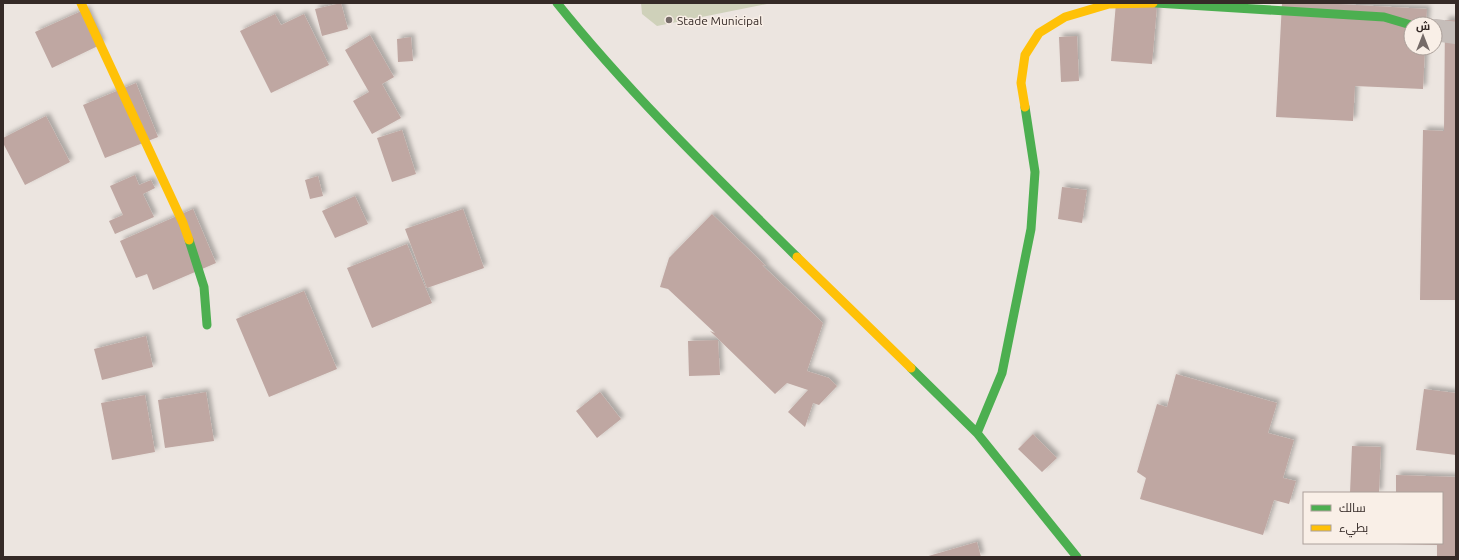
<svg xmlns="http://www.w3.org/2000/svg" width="1459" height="560" viewBox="0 0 1459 560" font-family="Ubuntu,Cairo,sans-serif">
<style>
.green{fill:#cfd1ba}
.building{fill:#bfa7a2;filter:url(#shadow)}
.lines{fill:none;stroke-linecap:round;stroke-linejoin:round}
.street{stroke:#c5bdb9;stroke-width:22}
.fast{stroke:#4caf50;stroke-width:9}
.slow{stroke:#ffc107;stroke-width:9}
.poi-dot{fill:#756b68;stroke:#f9efe7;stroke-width:1.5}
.labels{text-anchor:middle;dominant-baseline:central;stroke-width:3;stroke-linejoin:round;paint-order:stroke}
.poi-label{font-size:12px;fill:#352a27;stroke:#f9efe7;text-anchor:start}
</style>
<defs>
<filter id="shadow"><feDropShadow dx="3.5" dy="-3.5" stdDeviation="2" flood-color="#0004"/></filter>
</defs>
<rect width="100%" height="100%" fill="#ece5e0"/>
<!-- green -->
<path class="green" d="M 641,3 L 772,3 L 657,26 L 642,14 Z"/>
<!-- building -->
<path class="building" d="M 341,3 L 348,29 L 322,36 L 315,9 Z
M 1116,3 L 1157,6 L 1152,64 L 1111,61 Z
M 1282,3 L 1321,3 L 1427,9 L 1426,24 L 1411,24 L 1411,48 L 1425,48 L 1423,89 L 1355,86 L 1353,121 L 1276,117 Z
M 86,9 L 102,44 L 52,68 L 35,32 Z
M 275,14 L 281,25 L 304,14 L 329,65 L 271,93 L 240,31 Z
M 1445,20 L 1456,20 L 1456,300 L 1420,300 L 1423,130 L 1444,131 Z
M 370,35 L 394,77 L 382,84 L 401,118 L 372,134 L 353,101 L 369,92 L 345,50 Z
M 1077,36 L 1079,81 L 1061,82 L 1059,37 Z
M 411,37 L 413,61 L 398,62 L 397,39 Z
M 136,83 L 158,137 L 105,158 L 83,105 Z
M 46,116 L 70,162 L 25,185 L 3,143 L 3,138 Z
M 402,130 L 416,174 L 392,182 L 377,138 Z
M 135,175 L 139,185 L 151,180 L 155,188 L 143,194 L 154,217 L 115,234 L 109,221 L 123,215 L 110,186 Z
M 318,176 L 323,196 L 310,199 L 305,180 Z
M 1062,187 L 1087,190 L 1082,223 L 1058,219 Z
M 355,196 L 368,224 L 335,238 L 322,211 Z
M 193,209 L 216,263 L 153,290 L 147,274 L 136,278 L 120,241 Z
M 463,209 L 484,268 L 427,288 L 405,229 Z
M 712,214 L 766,266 L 762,265 L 823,323 L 807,371 L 829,378 L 837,386 L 819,405 L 813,403 L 805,427 L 788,412 L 808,390 L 787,383 L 775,394 L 710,331 L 715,333 L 683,303 L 668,289 L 660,287 L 669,258 Z
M 407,244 L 432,303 L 372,328 L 347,268 Z
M 304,291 L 337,369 L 269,397 L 236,319 Z
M 146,336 L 153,367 L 102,380 L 94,349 Z
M 718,340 L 720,375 L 689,376 L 688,341 Z
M 1176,374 L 1277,403 L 1268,433 L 1294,440 L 1283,478 L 1296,481 L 1289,504 L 1274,500 L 1263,535 L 1140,499 L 1146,478 L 1137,472 L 1157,404 L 1167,407 Z
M 1424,389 L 1456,393 L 1456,455 L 1416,450 Z
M 206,392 L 214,441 L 165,448 L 158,400 Z
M 600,392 L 621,419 L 597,438 L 576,411 Z
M 145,395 L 155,452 L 112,460 L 101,403 Z
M 1033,434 L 1057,458 L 1042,472 L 1018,449 Z
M 1352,446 L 1381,447 L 1379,493 L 1350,493 Z
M 1396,475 L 1456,477 L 1456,557 L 1437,557 L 1437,545 L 1396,544 L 1396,543 L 1442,543 L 1442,493 L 1396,493 Z
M 977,542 L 981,557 L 925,557 Z"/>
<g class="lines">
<!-- street -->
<path class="street" d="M 1435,30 L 1456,33"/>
<!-- fast -->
<path class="fast" d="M 557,3 C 630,94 714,175 797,257
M 1156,3 L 1384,17 L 1411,25
M 189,240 L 204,287 L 207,325
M 911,368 L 977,433 L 1077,557
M 977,433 L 1002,373 L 1031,229 L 1035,172 L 1025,107"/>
<!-- slow -->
<path class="slow" d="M 81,3 L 183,223 L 189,240
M 1025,107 L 1021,83 L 1025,55 L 1039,33 L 1065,17 L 1109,4 L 1153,3
M 797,257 L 911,368"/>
</g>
<!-- markers -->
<circle class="poi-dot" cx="669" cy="20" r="4"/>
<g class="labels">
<!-- poi labels -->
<g class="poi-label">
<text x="677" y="20">Stade Municipal</text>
</g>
</g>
<!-- border -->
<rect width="1459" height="560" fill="none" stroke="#352a27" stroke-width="8"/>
<!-- legend -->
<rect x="1303" y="492" width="140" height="52" fill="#f9efe7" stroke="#aba09a"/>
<rect x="1311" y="505" width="20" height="6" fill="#4caf50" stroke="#aba09a"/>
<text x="1339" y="512" font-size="12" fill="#352a27">سالك</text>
<rect x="1311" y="525" width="20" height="6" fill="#ffc107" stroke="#aba09a"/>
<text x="1339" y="532" font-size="12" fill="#352a27">بطيء</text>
<!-- north arrow -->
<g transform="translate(1423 36)"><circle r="19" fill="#f9efe7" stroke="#aba09a"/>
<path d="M0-3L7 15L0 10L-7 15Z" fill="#756b68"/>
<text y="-6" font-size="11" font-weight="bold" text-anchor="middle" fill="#352a27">ش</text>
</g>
</svg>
